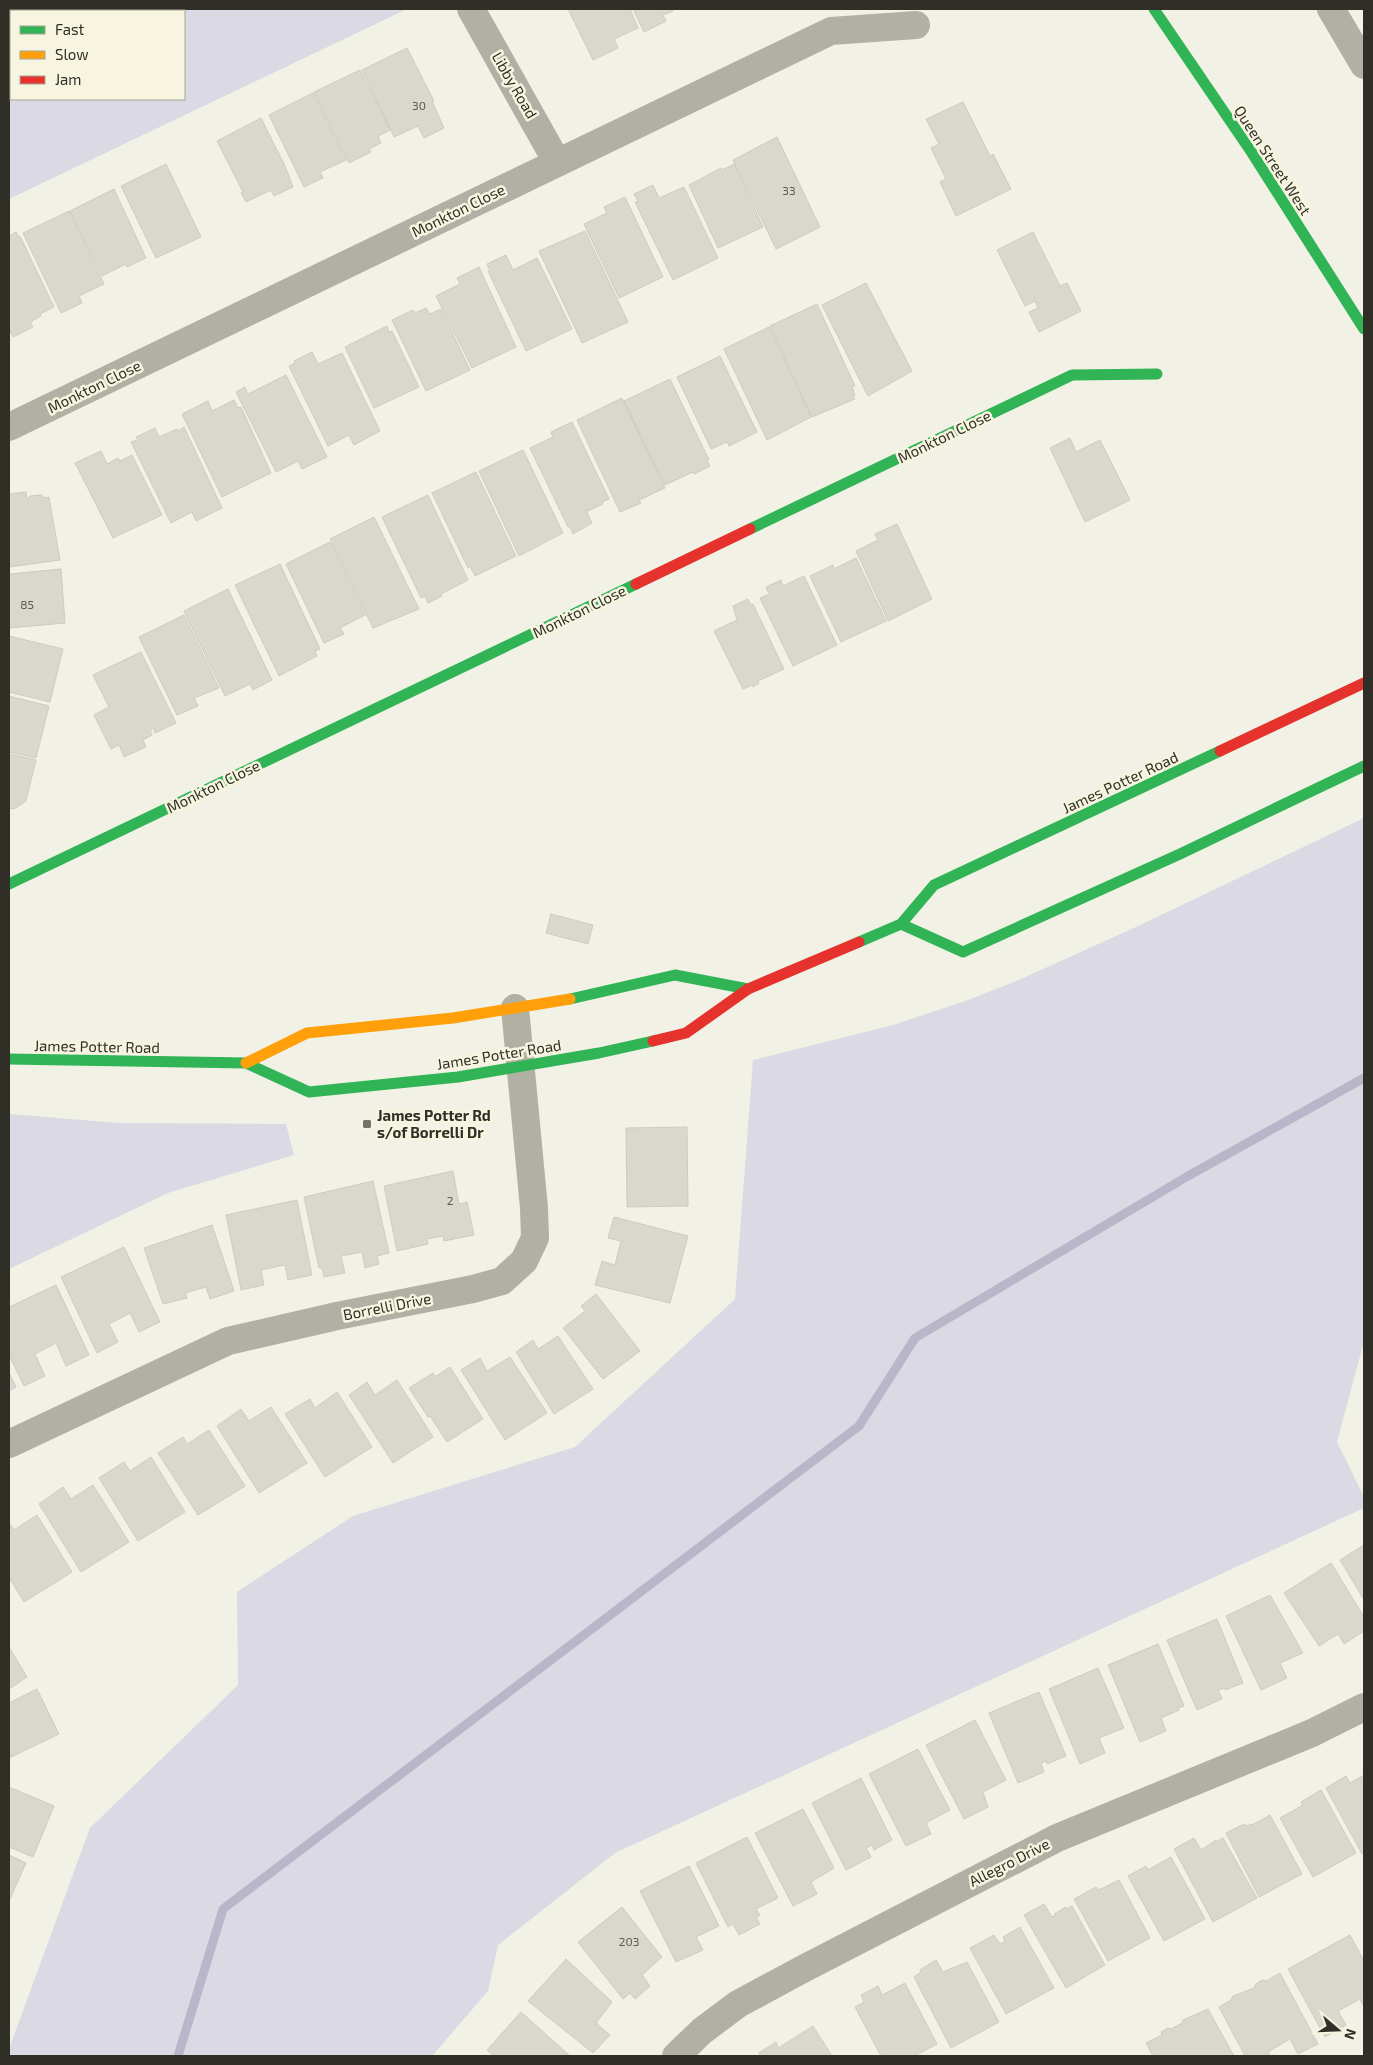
<svg xmlns="http://www.w3.org/2000/svg" width="1373" height="2065" viewBox="0 0 1373 2065" font-family="'Exo 2',sans-serif">
<style>
.green{fill:#dad9e4;fill-rule:evenodd}
.lines{fill:none;stroke-linecap:round;stroke-linejoin:round}
.stream{stroke:#b8b7ca;stroke-width:9}
.building{fill:#d9d8cc;stroke:#cdccc2}
.street{stroke:#b1b0a4;stroke-width:28}
.fast{stroke:#30b455;stroke-width:11}
.slow{stroke:#ff9f0a;stroke-width:11}
.jam{stroke:#e5322d;stroke-width:11}
.poi-dot{fill:#74736a;stroke:#f7f5df;stroke-width:2}
.labels{text-anchor:middle;dominant-baseline:central;stroke-width:5;stroke-linejoin:round;paint-order:stroke}
.number-label{font-size:12px;fill:#5b5a51}
.street-label{font-size:15px;fill:#302f27;stroke:#f7f5df}
.poi-label{font-size:15px;font-weight:bold;fill:#302f27;stroke:#f7f5df;text-anchor:start}
</style>
<rect width="100%" height="100%" fill="#f1f1e5"/>
<!-- green -->
<path class="green" d="M 9,9 L 407,9 L 9,199 ZM 11,11 L 184,11 L 184,99 L 11,99 Z
M 1364,818 L 1364,1341 L 1337,1442 L 1364,1497 L 1364,1508 L 615,1853 L 498,1945 L 488,1991 L 432,2056 L 9,2056 L 9,2049 L 90,1828 L 238,1685 L 237,1592 L 353,1516 L 575,1447 L 735,1299 L 753,1060 L 893,1025 L 963,1002 L 1021,979 L 1136,927 Z
M 9,1114 L 118,1123 L 286,1124 L 294,1155 L 168,1193 L 9,1269 Z"/>
<g class="lines">
<!-- stream -->
<path class="stream" d="M 178,2056 L 223,1909 L 859,1426 L 915,1338 L 1188,1176 L 1364,1078"/>
</g>
<!-- building -->
<path class="building" d="M 568,9 L 630,9 L 638,28 L 614,39 L 618,48 L 593,60 Z
M 633,9 L 672,9 L 673,11 L 663,15 L 666,21 L 644,32 Z
M 407,48 L 434,101 L 432,101 L 444,128 L 424,138 L 418,126 L 394,137 L 362,70 Z
M 360,70 L 390,130 L 378,136 L 381,143 L 369,149 L 371,152 L 349,163 L 314,92 Z
M 313,93 L 346,160 L 320,172 L 323,178 L 304,187 L 269,115 Z
M 963,102 L 990,156 L 993,154 L 1011,189 L 956,216 L 940,182 L 946,179 L 931,148 L 939,144 L 926,119 Z
M 261,118 L 285,166 L 293,187 L 274,196 L 271,190 L 246,202 L 241,193 L 243,192 L 217,141 Z
M 777,137 L 820,227 L 776,249 L 733,160 Z
M 166,164 L 201,237 L 156,258 L 121,186 Z
M 734,164 L 763,227 L 718,248 L 689,185 L 721,168 L 722,170 Z
M 653,185 L 659,198 L 684,187 L 718,258 L 673,280 L 635,202 L 638,201 L 634,194 Z
M 114,189 L 146,258 L 127,267 L 126,264 L 102,276 L 70,211 Z
M 625,197 L 663,277 L 619,298 L 584,224 L 607,213 L 604,207 Z
M 69,211 L 104,284 L 79,296 L 82,303 L 61,313 L 23,233 Z
M 585,231 L 628,322 L 582,343 L 539,251 Z
M 16,232 L 18,237 L 20,236 L 54,307 L 40,314 L 41,316 L 30,322 L 33,327 L 13,337 L 9,329 L 9,236 Z
M 1033,232 L 1060,286 L 1067,283 L 1081,311 L 1039,332 L 1029,312 L 1038,308 L 1035,301 L 1025,306 L 997,250 Z
M 506,255 L 513,270 L 537,258 L 572,329 L 526,351 L 488,271 L 490,270 L 487,264 Z
M 479,267 L 516,347 L 472,368 L 436,296 L 460,284 L 457,278 Z
M 866,283 L 912,371 L 868,396 L 822,305 Z
M 817,304 L 855,386 L 852,387 L 855,395 L 853,396 L 855,399 L 812,417 L 770,326 Z
M 426,308 L 430,314 L 441,309 L 470,370 L 426,391 L 392,320 L 413,310 L 415,313 Z
M 387,326 L 389,332 L 392,331 L 419,387 L 374,408 L 345,347 Z
M 769,327 L 811,417 L 767,440 L 724,349 Z
M 312,352 L 318,364 L 342,353 L 380,431 L 354,445 L 349,435 L 328,446 L 289,366 L 295,363 L 294,361 Z
M 720,356 L 757,432 L 729,446 L 727,442 L 711,449 L 677,377 Z
M 286,375 L 327,457 L 302,469 L 298,461 L 276,472 L 236,392 L 245,387 L 248,394 Z
M 670,379 L 709,460 L 707,461 L 710,466 L 694,474 L 693,472 L 665,485 L 624,401 Z
M 622,398 L 665,488 L 639,500 L 641,503 L 620,512 L 577,420 Z
M 234,400 L 238,408 L 241,407 L 271,473 L 222,497 L 182,414 L 208,401 L 212,411 Z
M 572,422 L 609,499 L 602,502 L 603,504 L 588,511 L 587,509 L 586,510 L 592,523 L 573,534 L 570,527 L 568,527 L 530,448 L 553,437 L 551,432 Z
M 184,427 L 222,508 L 196,521 L 192,512 L 171,523 L 131,442 L 138,440 L 136,437 L 155,428 L 159,437 L 177,429 L 178,431 Z
M 1070,438 L 1076,452 L 1100,440 L 1130,500 L 1085,522 L 1050,448 Z
M 523,450 L 563,533 L 519,556 L 479,471 Z
M 101,451 L 107,464 L 118,458 L 120,461 L 132,455 L 162,515 L 113,538 L 75,463 Z
M 476,472 L 516,556 L 475,576 L 470,566 L 468,568 L 432,493 Z
M 26,492 L 27,499 L 30,496 L 41,495 L 45,498 L 49,497 L 60,560 L 9,567 L 9,494 Z
M 428,495 L 468,580 L 441,594 L 442,596 L 428,603 L 425,596 L 421,598 L 382,517 Z
M 374,517 L 419,609 L 373,628 L 330,539 Z
M 897,524 L 932,599 L 888,621 L 856,551 L 878,540 L 875,534 Z
M 330,542 L 365,615 L 340,628 L 344,634 L 324,643 L 286,564 Z
M 856,558 L 886,621 L 841,642 L 810,576 L 833,565 L 834,569 Z
M 280,564 L 320,649 L 315,651 L 317,656 L 279,676 L 235,585 Z
M 61,569 L 65,623 L 9,628 L 9,574 Z
M 804,576 L 837,645 L 793,666 L 760,598 L 769,594 L 766,587 L 781,580 L 783,586 Z
M 228,589 L 272,680 L 253,690 L 250,684 L 225,696 L 184,611 Z
M 748,599 L 751,605 L 753,604 L 784,669 L 758,681 L 759,683 L 753,687 L 752,685 L 743,689 L 714,631 L 737,620 L 733,606 Z
M 184,615 L 219,688 L 194,698 L 198,706 L 177,715 L 139,637 Z
M 9,636 L 63,649 L 50,702 L 9,692 Z
M 141,652 L 176,723 L 155,733 L 154,728 L 150,730 L 152,735 L 143,740 L 146,747 L 124,757 L 119,745 L 111,749 L 94,715 L 109,707 L 93,675 Z
M 9,696 L 49,706 L 36,758 L 9,752 Z
M 9,754 L 36,760 L 26,801 L 14,809 L 9,808 Z
M 551,914 L 593,925 L 588,944 L 546,933 Z
M 687,1127 L 688,1206 L 627,1207 L 626,1128 Z
M 453,1171 L 459,1204 L 467,1202 L 474,1235 L 444,1241 L 443,1236 L 427,1239 L 428,1244 L 397,1251 L 384,1186 Z
M 373,1181 L 389,1253 L 377,1256 L 379,1264 L 365,1268 L 362,1252 L 341,1256 L 345,1273 L 324,1277 L 322,1268 L 319,1268 L 304,1197 Z
M 297,1200 L 312,1275 L 288,1280 L 285,1265 L 261,1270 L 264,1285 L 241,1290 L 226,1215 Z
M 614,1217 L 688,1236 L 670,1303 L 595,1285 L 602,1261 L 615,1265 L 621,1241 L 608,1238 Z
M 212,1225 L 234,1291 L 210,1299 L 206,1287 L 185,1293 L 187,1298 L 163,1304 L 144,1248 Z
M 124,1247 L 160,1322 L 139,1332 L 130,1313 L 109,1324 L 118,1342 L 97,1353 L 61,1277 Z
M 56,1285 L 89,1355 L 66,1366 L 56,1343 L 35,1354 L 45,1376 L 24,1386 L 9,1355 L 9,1307 Z
M 596,1294 L 640,1351 L 603,1379 L 563,1328 L 585,1311 L 581,1306 Z
M 558,1336 L 593,1389 L 554,1414 L 516,1352 L 533,1340 L 538,1349 Z
M 510,1357 L 547,1413 L 505,1440 L 461,1370 L 480,1358 L 487,1371 Z
M 450,1367 L 483,1419 L 447,1442 L 430,1416 L 428,1417 L 409,1388 L 433,1373 L 435,1377 Z
M 9,1373 L 16,1387 L 9,1391 Z
M 397,1380 L 433,1437 L 393,1463 L 349,1395 L 367,1382 L 375,1395 Z
M 337,1392 L 372,1447 L 325,1477 L 285,1414 L 310,1399 L 315,1408 Z
M 271,1407 L 307,1463 L 259,1493 L 217,1426 L 241,1409 L 249,1421 Z
M 209,1430 L 245,1486 L 198,1515 L 158,1453 L 183,1437 L 187,1444 Z
M 151,1457 L 185,1512 L 138,1541 L 99,1478 L 124,1462 L 130,1471 Z
M 93,1485 L 129,1542 L 81,1572 L 39,1504 L 63,1487 L 71,1499 Z
M 37,1515 L 72,1572 L 24,1602 L 9,1577 L 9,1525 L 10,1524 L 14,1530 Z
M 1364,1545 L 1364,1600 L 1340,1560 Z
M 1331,1563 L 1364,1617 L 1364,1631 L 1344,1644 L 1338,1634 L 1319,1646 L 1284,1593 Z
M 1270,1595 L 1303,1653 L 1280,1663 L 1287,1678 L 1261,1690 L 1226,1616 Z
M 1217,1619 L 1243,1683 L 1225,1690 L 1225,1688 L 1218,1690 L 1222,1699 L 1197,1710 L 1167,1640 Z
M 1158,1644 L 1184,1706 L 1178,1708 L 1179,1710 L 1161,1718 L 1166,1731 L 1140,1742 L 1108,1665 Z
M 9,1647 L 27,1677 L 9,1689 Z
M 1098,1668 L 1124,1728 L 1099,1738 L 1105,1753 L 1080,1764 L 1049,1689 Z
M 37,1689 L 59,1734 L 9,1758 L 9,1703 Z
M 1039,1692 L 1066,1756 L 1047,1764 L 1046,1761 L 1041,1763 L 1044,1772 L 1018,1783 L 989,1713 Z
M 975,1720 L 1006,1780 L 983,1792 L 988,1807 L 964,1819 L 926,1745 Z
M 918,1749 L 950,1810 L 926,1823 L 931,1834 L 906,1846 L 869,1774 Z
M 1364,1775 L 1364,1852 L 1362,1854 L 1326,1788 L 1346,1776 L 1350,1783 Z
M 861,1778 L 892,1840 L 874,1850 L 872,1845 L 866,1848 L 871,1857 L 846,1870 L 812,1803 Z
M 9,1787 L 54,1806 L 33,1857 L 9,1847 Z
M 1321,1790 L 1356,1853 L 1313,1877 L 1280,1818 L 1303,1805 L 1301,1802 Z
M 803,1809 L 834,1868 L 811,1882 L 817,1894 L 793,1906 L 755,1833 Z
M 1270,1815 L 1302,1874 L 1259,1897 L 1226,1833 L 1244,1824 L 1245,1826 L 1254,1824 Z
M 747,1837 L 778,1898 L 756,1909 L 760,1915 L 756,1917 L 760,1924 L 739,1935 L 733,1924 L 728,1927 L 696,1863 Z
M 1194,1838 L 1201,1850 L 1216,1840 L 1217,1841 L 1223,1838 L 1257,1898 L 1213,1922 L 1174,1849 Z
M 9,1855 L 26,1863 L 9,1901 Z
M 1171,1857 L 1205,1919 L 1164,1941 L 1128,1876 L 1146,1866 L 1148,1870 Z
M 689,1866 L 719,1926 L 696,1937 L 703,1950 L 676,1962 L 640,1891 Z
M 1119,1880 L 1150,1938 L 1108,1961 L 1074,1899 L 1096,1887 L 1098,1890 L 1103,1888 Z
M 1044,1904 L 1052,1917 L 1055,1916 L 1054,1914 L 1066,1907 L 1067,1909 L 1072,1906 L 1105,1965 L 1066,1988 L 1024,1915 Z
M 622,1907 L 662,1957 L 642,1975 L 650,1986 L 635,1999 L 630,1993 L 623,1999 L 578,1942 Z
M 1020,1927 L 1054,1988 L 1006,2014 L 970,1948 L 994,1935 L 1000,1944 L 1005,1941 L 1003,1937 Z
M 1350,1935 L 1364,1961 L 1364,2003 L 1362,2004 L 1360,1999 L 1338,2011 L 1346,2025 L 1325,2037 L 1288,1969 Z
M 566,1959 L 612,2002 L 596,2023 L 610,2035 L 593,2053 L 528,2001 Z
M 936,1960 L 943,1972 L 967,1962 L 999,2022 L 951,2048 L 914,1977 L 921,1972 L 920,1970 Z
M 1280,1973 L 1318,2044 L 1298,2054 L 1290,2039 L 1268,2052 L 1270,2056 L 1245,2056 L 1219,2007 L 1231,2000 L 1233,1996 L 1254,1988 L 1256,1984 L 1262,1980 L 1266,1981 Z
M 905,1983 L 937,2044 L 914,2056 L 881,2056 L 855,2007 L 864,2002 L 861,1995 L 878,1986 L 882,1995 Z
M 1208,2009 L 1234,2056 L 1153,2056 L 1146,2043 L 1162,2035 L 1161,2032 L 1168,2028 L 1171,2029 L 1182,2023 L 1183,2020 Z
M 521,2012 L 570,2056 L 493,2056 L 487,2050 Z
M 813,2026 L 832,2056 L 761,2056 L 759,2053 L 776,2042 L 778,2048 Z"/>
<g class="lines">
<!-- street -->
<path class="street" d="M 471,9 L 557,162
M 1331,9 L 1364,65
M 9,427 L 831,31 L 916,25
M 9,1444 L 228,1341 L 337,1316 L 473,1289 L 502,1281 L 524,1261 L 535,1238 L 534,1208 L 515,1008
M 676,2056 L 702,2031 L 738,2004 L 803,1969 L 1057,1838 L 1312,1733 L 1364,1707"/>
<!-- fast -->
<path class="fast" d="M 1154,9 L 1252,153 L 1364,329
M 750,529 L 1072,375 L 1157,374
M 9,884 L 636,584
M 901,924 L 963,952 L 1180,854 L 1364,766
M 859,942 L 901,924 L 934,885 L 1220,751
M 570,999 L 675,975 L 748,989
M 9,1059 L 246,1063 L 309,1092 L 458,1077 L 599,1053 L 653,1041"/>
<!-- slow -->
<path class="slow" d="M 246,1063 L 307,1033 L 453,1018 L 570,999"/>
<!-- jam -->
<path class="jam" d="M 636,584 L 750,529
M 1220,751 L 1364,683
M 653,1041 L 686,1033 L 748,989 L 859,942"/>
</g>
<!-- markers -->
<rect class="poi-dot" x="362" y="1119" width="10" height="10" rx="2.5"/>
<g class="labels">
<!-- number labels -->
<g class="number-label">
<text x="419" y="105">30</text>
<text x="789" y="190">33</text>
<text x="27" y="604">85</text>
<text x="450" y="1200">2</text>
<text x="629" y="1941">203</text>
</g>
<!-- street labels -->
<g class="street-label">
<text transform="translate(515 85) rotate(60)">Libby Road</text>
<text transform="translate(1273 160) rotate(57)">Queen Street West</text>
<text transform="translate(458 210) rotate(-26)">Monkton Close</text>
<text transform="translate(94 386) rotate(-26)">Monkton Close</text>
<text transform="translate(944 436) rotate(-26)">Monkton Close</text>
<text transform="translate(579 611) rotate(-26)">Monkton Close</text>
<text transform="translate(1120 782) rotate(-25)">James Potter Road</text>
<text transform="translate(213 786) rotate(-26)">Monkton Close</text>
<text transform="translate(97 1046) rotate(1)">James Potter Road</text>
<text transform="translate(499 1054) rotate(-9)">James Potter Road</text>
<text transform="translate(387 1306) rotate(-11)">Borrelli Drive</text>
<text transform="translate(1009 1862) rotate(-27)">Allegro Drive</text>
</g>
<!-- poi labels -->
<g class="poi-label">
<text x="377" y="1115">James Potter Rd<tspan x="377" dy="17">s/of Borrelli Dr</tspan></text>
</g>
</g>
<!-- border -->
<rect width="1373" height="2065" fill="none" stroke="#302f27" stroke-width="20"/>
<!-- legend -->
<rect x="10" y="10" width="175" height="90" fill="#f7f5df" stroke="#a7a695"/>
<rect x="20" y="26" width="25" height="8" fill="#30b455" stroke="#a7a695"/>
<text x="55" y="35" font-size="15" fill="#302f27">Fast</text>
<rect x="20" y="51" width="25" height="8" fill="#ff9f0a" stroke="#a7a695"/>
<text x="55" y="60" font-size="15" fill="#302f27">Slow</text>
<rect x="20" y="76" width="25" height="8" fill="#e5322d" stroke="#a7a695"/>
<text x="55" y="85" font-size="15" fill="#302f27">Jam</text>
<!-- north arrow -->
<g transform="translate(1338 2030) rotate(109)" stroke="#f7f5df" stroke-width="4" paint-order="stroke">
<path d="M0-4L9 19L0 12L-9 19Z" fill="#302f27"/>
<text y="-8" font-size="14" font-weight="bold" text-anchor="middle" fill="#302f27">N</text>
</g>
</svg>
